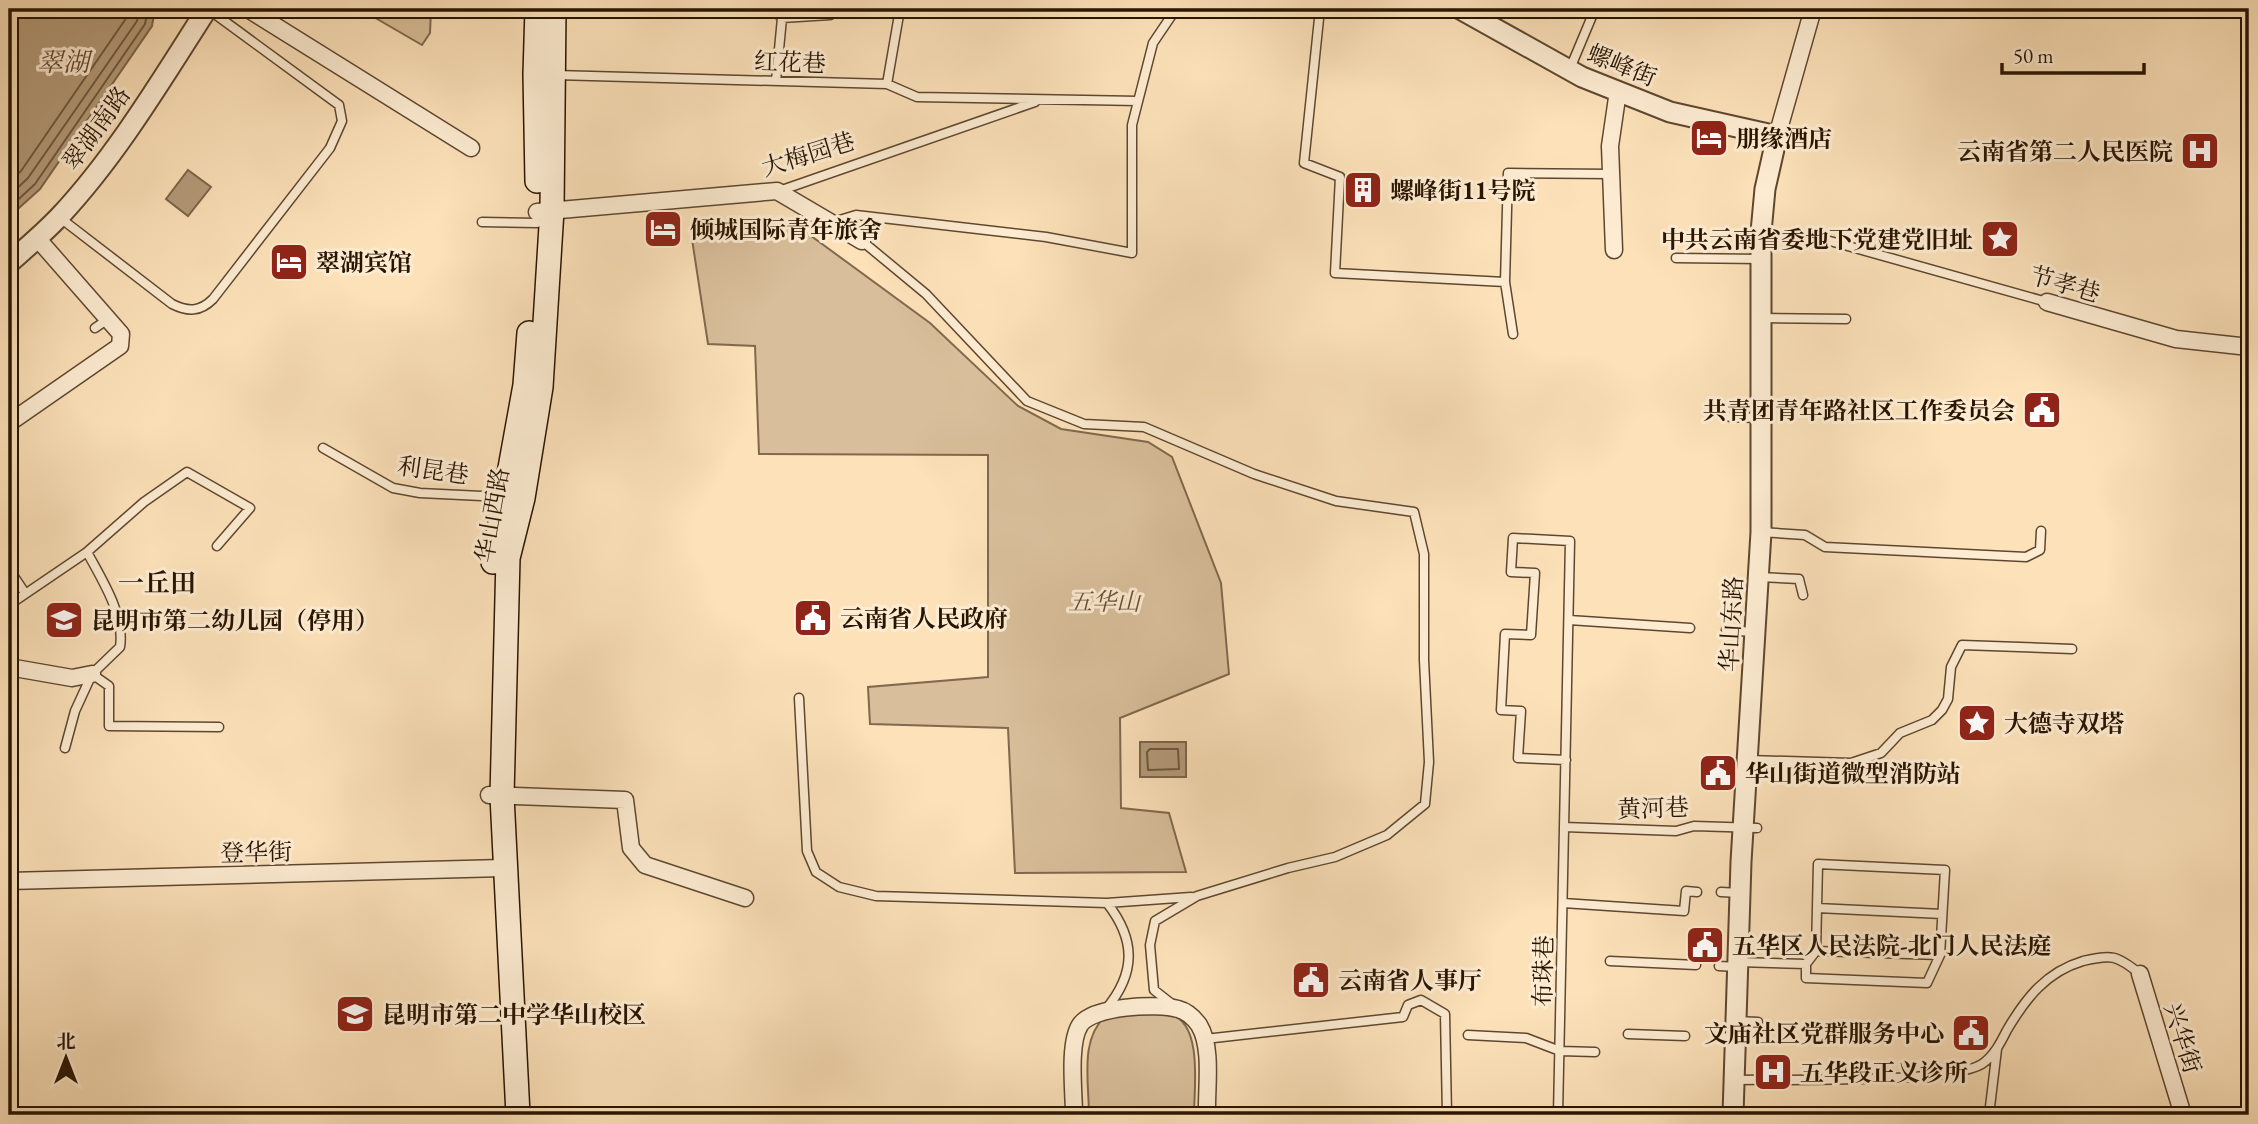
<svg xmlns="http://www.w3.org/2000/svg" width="2258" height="1124" viewBox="0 0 2258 1124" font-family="'EB Garamond','Noto Serif SC',serif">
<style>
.green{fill:#d8be9a;stroke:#80694e;stroke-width:2}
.water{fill:#b49b7a;stroke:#7c654a;stroke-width:2}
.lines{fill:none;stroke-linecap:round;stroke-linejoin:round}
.shore{stroke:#6e583e;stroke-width:2}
.service-casing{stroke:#5e472f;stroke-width:11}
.minor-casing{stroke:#5e472f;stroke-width:19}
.tertiary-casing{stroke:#5e472f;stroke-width:23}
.secondary-casing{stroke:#291401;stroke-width:26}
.service{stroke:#fdecd2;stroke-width:8}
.minor{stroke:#fdecd2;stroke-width:16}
.tertiary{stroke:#fdecd2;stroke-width:19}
.secondary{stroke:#fdecd2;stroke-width:23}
.labels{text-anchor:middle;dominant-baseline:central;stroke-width:6;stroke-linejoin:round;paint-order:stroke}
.street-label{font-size:24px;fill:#291401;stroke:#fdecd2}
.poi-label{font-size:24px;font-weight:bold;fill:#291401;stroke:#fdecd2;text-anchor:start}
.park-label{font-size:24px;font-style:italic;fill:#665037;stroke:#fdecd2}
.water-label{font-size:26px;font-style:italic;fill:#614a31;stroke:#fdecd2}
.neighbourhood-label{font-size:26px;font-weight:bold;fill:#291401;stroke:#fdecd2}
</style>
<rect width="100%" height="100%" fill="#fce1b9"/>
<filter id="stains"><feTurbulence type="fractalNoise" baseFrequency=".00286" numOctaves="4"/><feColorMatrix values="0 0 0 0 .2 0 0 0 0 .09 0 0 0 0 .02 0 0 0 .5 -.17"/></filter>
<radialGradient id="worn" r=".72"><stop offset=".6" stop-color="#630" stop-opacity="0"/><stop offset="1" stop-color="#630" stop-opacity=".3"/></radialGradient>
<!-- green -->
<path class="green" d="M 360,9 L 431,9 L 430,33 L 422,45 Z
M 788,219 L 930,323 L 1018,406 L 1061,429 L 1148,442 L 1172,457 L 1221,583 L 1229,674 L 1120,718 L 1121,808 L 1169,813 L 1186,872 L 1015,873 L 1008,728 L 870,724 L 868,687 L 988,677 L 988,455 L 759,454 L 755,346 L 708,344 L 690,226 Z
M 1107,1015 C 1124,1015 1157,1011 1172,1015 C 1203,1025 1194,1090 1194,1115 L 1089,1115 C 1089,1082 1079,1038 1107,1015 Z"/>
<!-- water -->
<path class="water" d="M 9,9 L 155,9 L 152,26 L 40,189 L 9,217 Z
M 188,170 L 211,187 L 188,216 L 166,199 Z
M 1140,742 L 1186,742 L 1186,777 L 1140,777 Z"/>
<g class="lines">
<!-- shore -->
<path class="shore" d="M 9,182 L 21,171 L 127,17 L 128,9
M 9,196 L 28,178 L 137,21 L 139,9
M 9,208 L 35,184 L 145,24 L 148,9
M 1150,749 L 1178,749 L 1179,769 L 1148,770 L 1147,752 Z"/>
<!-- service casing -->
<g class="service-casing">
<path id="service" d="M 772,9 L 782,18
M 1320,9 L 1304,163 L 1340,177 L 1335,273 L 1505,282 L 1513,334
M 1569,71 L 1595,9
M 555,75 L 887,84 L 917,97 L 1138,101
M 776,81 L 782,18 L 830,15 L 832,9
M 887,84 L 900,9
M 779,191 L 1035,102
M 59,217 L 172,304 C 188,312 200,312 213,299 L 330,148 L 342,121 L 339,105 L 208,9
M 482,222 L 537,223
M 833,222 L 856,215 L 1046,237 L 1132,253 L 1132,125 L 1153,43 L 1176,9
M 862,241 L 926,294 L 1027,401 L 1084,424 L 1144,427 L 1254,474 L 1336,501 L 1414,512 L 1424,554 L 1424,660 L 1429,762 L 1425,804 L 1387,835 L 1335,857 L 1288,868 L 1197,896 L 1155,921 L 1150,945 L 1154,990 L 1172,1004
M 1830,241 L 2047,302
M 1676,258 L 1761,259
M 1505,282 L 1508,173 L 1611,174
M 1761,318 L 1846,319
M 95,328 L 108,319
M 1730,417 L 1759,418
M 323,448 L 393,488 L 420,493 L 502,497
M 1761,532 L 1805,535 L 1825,547 L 2026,557 L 2040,550 L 2041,531
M 87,552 L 144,502 L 187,472 L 250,508 L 217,546
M 9,569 L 25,593
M 1759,577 L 1799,579 L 1803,595
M 9,605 L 87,552 C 102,580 125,615 120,647 L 92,674 L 75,711 L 65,748
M 1569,620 L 1690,628
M 1726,630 L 1753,632
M 92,674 L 109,686 L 109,726 L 219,727
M 799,698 L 807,851 L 816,872 L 839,887 L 876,896 L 1107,903 C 1136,940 1136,973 1106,1009
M 1748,760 L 1851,763 L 1881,753 L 1900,733 L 1932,720 L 1942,710 L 1948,699 L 1951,667 L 1962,645 L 2072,649
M 1564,827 L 1676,831 L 1694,826 L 1757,828
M 1721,892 L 1740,893
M 1107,903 L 1191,897
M 1563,903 L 1684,911 L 1686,891 L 1697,892
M 1817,908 L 1942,914
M 1610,961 L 1696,965
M 1738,962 L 1806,964 L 1816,951 L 1940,955 L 1945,870 L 1818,864 L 1816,951
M 1806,964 L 1806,978 L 1927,983 L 1940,955
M 1719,966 L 1737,967
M 1736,1021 L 1758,1022
M 1628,1034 L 1685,1036
M 1468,1035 L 1526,1038 L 1560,1051 L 1595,1052
M 1717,1037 L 1735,1038
M 1205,1039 L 1403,1017 L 1408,1005 L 1421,1000 L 1445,1014 L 1447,1115
M 1734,1080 C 1780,1079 1951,1084 1982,1064 C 1994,1056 2001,1042 2007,1030 C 2026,998 2046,972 2083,961 C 2111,954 2117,955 2140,974
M 1558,1115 L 1570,541 L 1513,538 L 1511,572 L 1535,573 L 1531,635 L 1505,634 L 1501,710 L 1521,711 L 1518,758 L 1566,760
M 1989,1115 L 1997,1049"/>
</g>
<!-- minor casing -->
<g class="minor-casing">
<path id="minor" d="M 248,9 L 471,148
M 1777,136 L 1813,9
M 537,212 L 777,191 L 862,241
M 1614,250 L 1610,146 L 1618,91
M 2047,302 L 2176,339 L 2249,347
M 9,423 L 120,346 L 121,334 L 37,238
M 9,667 L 72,678 L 92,674
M 489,795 L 625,800 L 631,848 L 645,865 L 745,898
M 9,881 L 503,868
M 2140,974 L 2183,1115
M 1074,1115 C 1074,1092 1068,1044 1080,1025 C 1092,1006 1158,1003 1178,1009 C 1186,1011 1194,1018 1199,1025 C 1213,1048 1206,1089 1207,1115"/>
</g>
<!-- tertiary casing -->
<g class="tertiary-casing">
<path id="tertiary" d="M 1460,9 L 1582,77 L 1670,112 L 1777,136 L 1765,189 L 1761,232 L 1761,532 L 1741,862 L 1733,1115
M 9,263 C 26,248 44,233 60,216 C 117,155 162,79 207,9"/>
</g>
<!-- secondary casing -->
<g class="secondary-casing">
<path id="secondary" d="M 537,181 L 535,74 L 537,9
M 493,562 L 525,385 L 529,333
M 518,1115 L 502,796 L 508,558 L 523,498 L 541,387 L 552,210 L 554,9"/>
</g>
<!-- service -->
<use href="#service" class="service"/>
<!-- minor -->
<use href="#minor" class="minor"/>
<!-- tertiary -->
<use href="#tertiary" class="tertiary"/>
<!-- secondary -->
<use href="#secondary" class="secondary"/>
</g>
<!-- icons -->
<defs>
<g id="hotel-square" transform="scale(2.0125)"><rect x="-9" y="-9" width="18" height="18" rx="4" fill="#8f2418" stroke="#fdecd2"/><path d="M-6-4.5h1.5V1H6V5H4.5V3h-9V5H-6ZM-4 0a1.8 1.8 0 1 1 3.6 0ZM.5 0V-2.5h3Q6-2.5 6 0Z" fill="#fff"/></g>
<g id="hospital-square" transform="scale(2.0125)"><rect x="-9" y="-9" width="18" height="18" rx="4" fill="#8f2418" stroke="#fdecd2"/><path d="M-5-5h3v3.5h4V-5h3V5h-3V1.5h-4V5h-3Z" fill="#fff"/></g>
<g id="building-square" transform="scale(2.0125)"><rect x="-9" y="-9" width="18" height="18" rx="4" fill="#8f2418" stroke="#fdecd2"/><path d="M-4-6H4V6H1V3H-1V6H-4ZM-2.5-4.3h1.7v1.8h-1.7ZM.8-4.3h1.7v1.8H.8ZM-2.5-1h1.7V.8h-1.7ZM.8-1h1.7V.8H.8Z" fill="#fff"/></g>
<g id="sight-square" transform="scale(2.0125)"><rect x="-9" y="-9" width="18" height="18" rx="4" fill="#8f2418" stroke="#fdecd2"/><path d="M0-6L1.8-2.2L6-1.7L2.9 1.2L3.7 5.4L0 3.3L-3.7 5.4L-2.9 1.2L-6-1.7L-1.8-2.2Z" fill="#fff"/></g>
<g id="civic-square" transform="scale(2.0125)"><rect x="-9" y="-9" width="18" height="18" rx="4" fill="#8f2418" stroke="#fdecd2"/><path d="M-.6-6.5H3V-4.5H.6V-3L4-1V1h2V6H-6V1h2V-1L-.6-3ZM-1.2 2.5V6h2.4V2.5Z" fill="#fff"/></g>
<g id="school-square" transform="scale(2.0125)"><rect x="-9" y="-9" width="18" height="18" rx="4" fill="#8f2418" stroke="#fdecd2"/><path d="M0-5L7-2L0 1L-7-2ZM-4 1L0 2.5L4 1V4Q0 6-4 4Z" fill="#fff"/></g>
</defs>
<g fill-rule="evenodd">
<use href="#hotel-square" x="1709" y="138"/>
<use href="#hospital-square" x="2200" y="151"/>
<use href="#building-square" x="1363" y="190"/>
<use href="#hotel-square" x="663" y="229"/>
<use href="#sight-square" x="2000" y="239"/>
<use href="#hotel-square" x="289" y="262"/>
<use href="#civic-square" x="2042" y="410"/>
<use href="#civic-square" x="813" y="618"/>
<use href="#school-square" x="64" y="620"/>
<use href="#sight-square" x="1977" y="723"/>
<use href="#civic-square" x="1718" y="773"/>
<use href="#civic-square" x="1705" y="945"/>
<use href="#civic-square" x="1311" y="980"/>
<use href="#school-square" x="355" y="1014"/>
<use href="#civic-square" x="1971" y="1033"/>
<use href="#hospital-square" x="1773" y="1072"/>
</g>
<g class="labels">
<!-- street labels -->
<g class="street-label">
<text transform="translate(790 62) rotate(2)">红花巷</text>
<text transform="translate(1622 65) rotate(22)">螺峰街</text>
<text transform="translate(96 128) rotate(-54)">翠湖南路</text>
<text transform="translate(808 154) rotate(-17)">大梅园巷</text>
<text transform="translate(2065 284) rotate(16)">节孝巷</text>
<text transform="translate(433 470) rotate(8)">利昆巷</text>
<text transform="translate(492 515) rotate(-80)">华山西路</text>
<text transform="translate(1731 624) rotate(-87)">华山东路</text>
<text transform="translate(1653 808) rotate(-2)">黄河巷</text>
<text transform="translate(256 852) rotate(-1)">登华街</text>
<text transform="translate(1543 971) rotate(-89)">布珠巷</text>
<text transform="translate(2183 1038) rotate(73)">兴华街</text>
</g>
<!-- poi labels -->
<g class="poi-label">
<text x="1736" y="138">朋缘酒店</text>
<text x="2173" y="151" text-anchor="end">云南省第二人民医院</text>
<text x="1390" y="190">螺峰街11号院</text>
<text x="690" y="229">倾城国际青年旅舍</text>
<text x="1973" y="239" text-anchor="end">中共云南省委地下党建党旧址</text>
<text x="316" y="262">翠湖宾馆</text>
<text x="2015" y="410" text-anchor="end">共青团青年路社区工作委员会</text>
<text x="840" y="618">云南省人民政府</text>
<text x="91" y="620">昆明市第二幼儿园（停用）</text>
<text x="2004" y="723">大德寺双塔</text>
<text x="1745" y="773">华山街道微型消防站</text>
<text x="1732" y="945">五华区人民法院-北门人民法庭</text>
<text x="1338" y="980">云南省人事厅</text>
<text x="382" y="1014">昆明市第二中学华山校区</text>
<text x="1944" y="1033" text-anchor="end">文庙社区党群服务中心</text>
<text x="1800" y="1072">五华段正义诊所</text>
</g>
<!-- park labels -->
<g class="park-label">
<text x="1104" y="601">五华山</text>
</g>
<!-- water labels -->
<g class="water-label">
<text x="63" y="62">翠湖</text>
</g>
<!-- neighbourhood labels -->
<g class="neighbourhood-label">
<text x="157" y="583">一丘田</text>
</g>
</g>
<!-- margin -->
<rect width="2258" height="1124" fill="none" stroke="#fce1b9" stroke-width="35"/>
<rect x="10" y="10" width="2237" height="1103" fill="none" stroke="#291401" stroke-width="3.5"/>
<rect x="18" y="18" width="2223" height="1089" fill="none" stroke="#291401" stroke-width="2"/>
<!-- north arrow -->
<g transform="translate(66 1058)" stroke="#fdecd2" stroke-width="5" paint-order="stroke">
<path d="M0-5L12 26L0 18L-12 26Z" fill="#291401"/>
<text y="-10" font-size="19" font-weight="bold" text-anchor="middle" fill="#291401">北</text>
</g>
<!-- scale -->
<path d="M2002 63v10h142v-10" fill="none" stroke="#291401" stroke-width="3.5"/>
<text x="2013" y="63" font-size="21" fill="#291401" stroke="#fdecd2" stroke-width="5" paint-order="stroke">50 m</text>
<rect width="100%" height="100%" filter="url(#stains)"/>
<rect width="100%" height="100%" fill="url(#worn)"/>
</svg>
